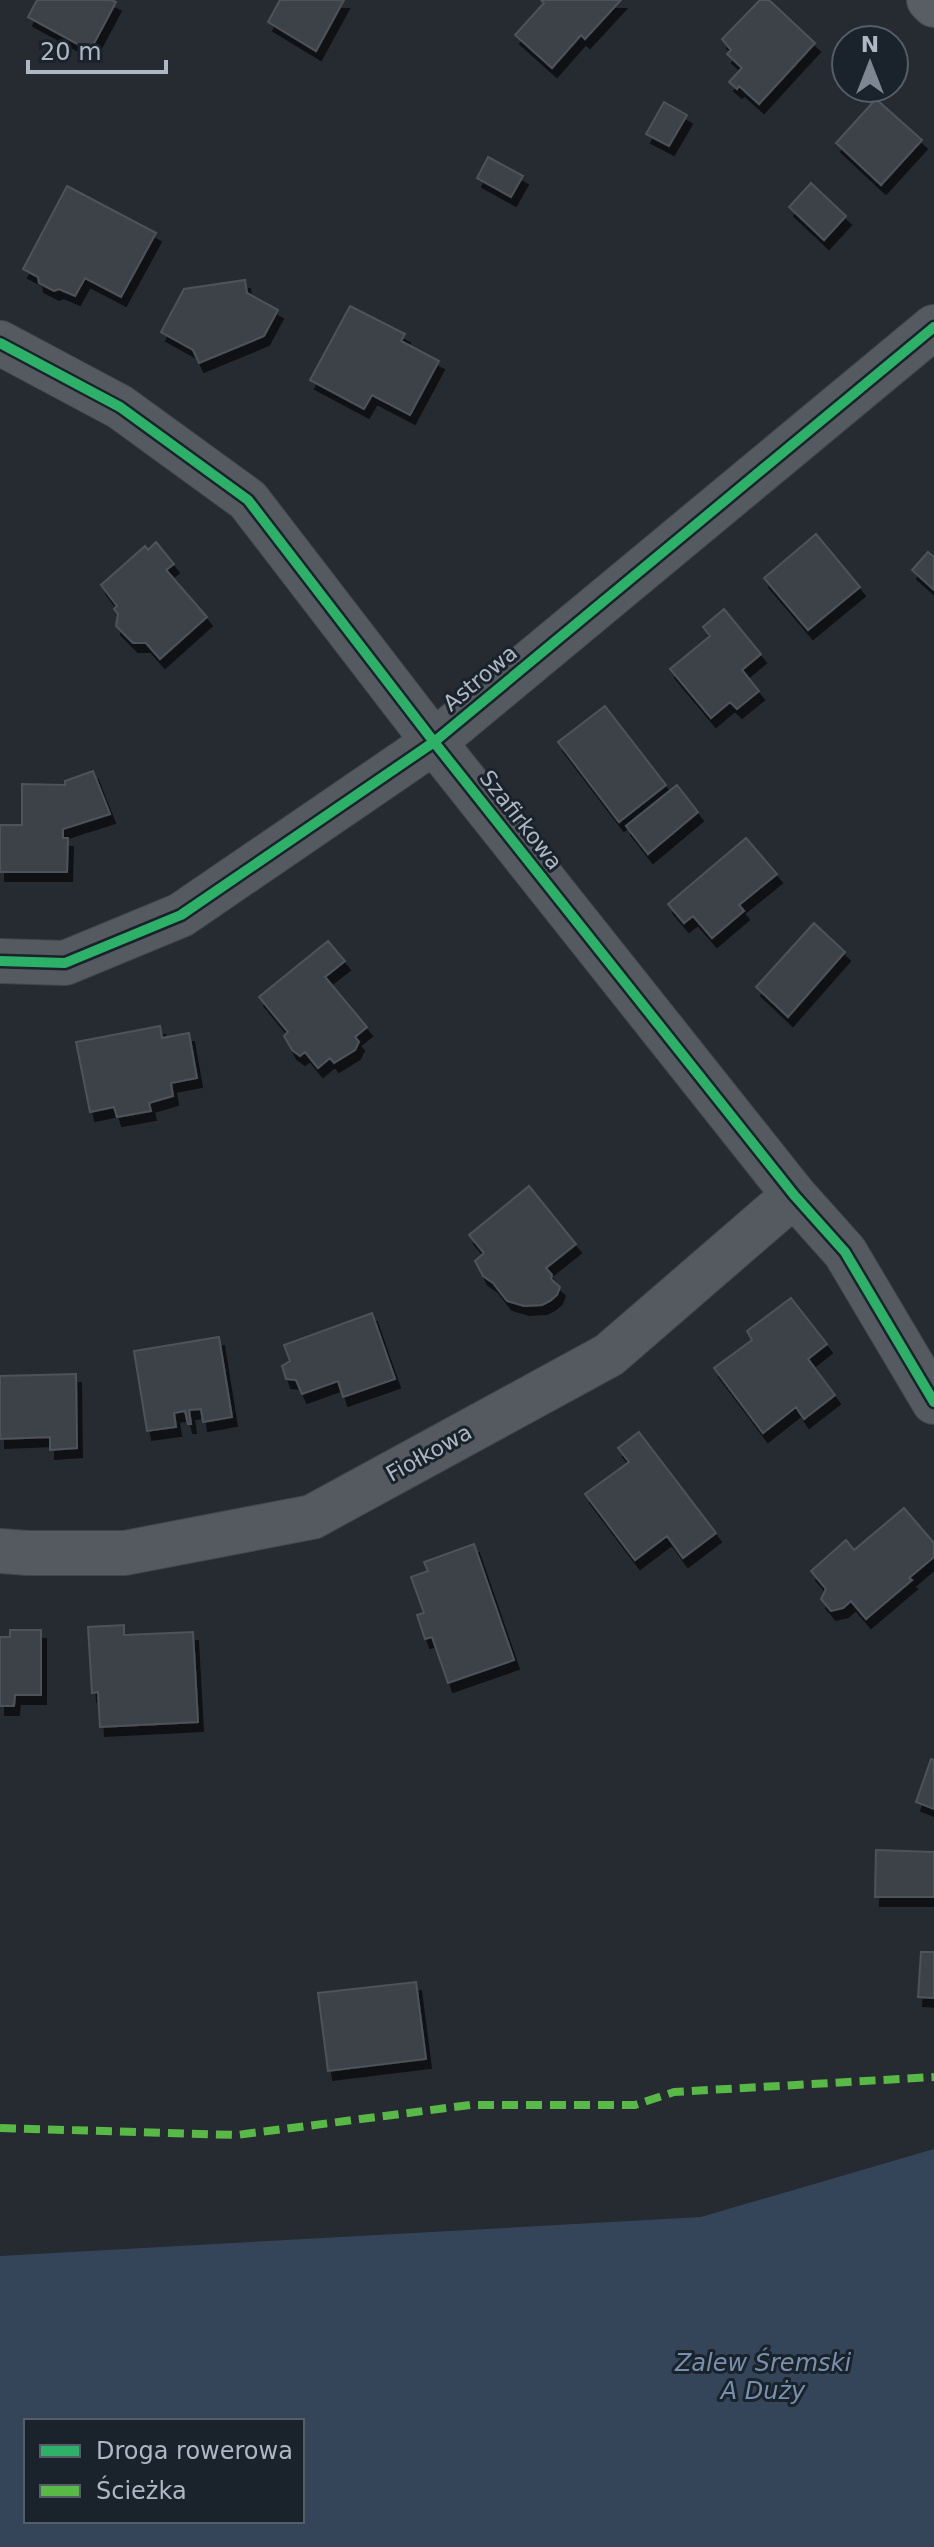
<svg xmlns="http://www.w3.org/2000/svg" width="934" height="2547" viewBox="0 0 934 2547" font-family="'DejaVu Sans',sans-serif">
<style>
.water{fill:#344559;fill-rule:evenodd}
.building{fill:#3e4248;stroke:#4d525a;stroke-width:2;filter:url(#shadow)}
.lines{fill:none;stroke-linecap:round;stroke-linejoin:round}
.street-casing{stroke:#42464b;stroke-width:46}
.secondary-casing{stroke:#42464b;stroke-width:46}
.street{stroke:#555a60;stroke-width:44}
.secondary{stroke:#595e65;stroke-width:44}
.quiet{stroke:#58b947;stroke-width:8;stroke-dasharray:16 8;stroke-linecap:butt}
.cycleway-casing{stroke:#1a222b;stroke-width:15}
.cycleway{stroke:#2db169;stroke-width:10}
.labels{text-anchor:middle;dominant-baseline:central;stroke-width:6;stroke-linejoin:round;paint-order:stroke}
.street-label{font-size:22px;fill:#aeb8c4;stroke:#1a222b}
.water-label{font-size:24px;font-style:italic;fill:#7790ab;stroke:#1a222b}
</style>
<defs>
<filter id="shadow"><feDropShadow dx="5" dy="9" stdDeviation="0" flood-color="#0009"/></filter>
</defs>
<rect width="100%" height="100%" fill="#262b31"/>
<!-- water -->
<path class="water" d="M 934,2149 L 934,2547 L 0,2547 L 0,2256 L 701,2217 ZM 26,2421 L 302,2421 L 302,2521 L 26,2521 Z"/>
<!-- building -->
<path class="building" d="M 37,0 L 111,0 L 116,2 L 90,51 L 28,17 Z
M 280,0 L 344,0 L 316,51 L 268,22 Z
M 541,0 L 621,0 L 585,39 L 581,35 L 552,68 L 515,35 L 544,3 Z
M 760,0 L 769,0 L 815,43 L 759,104 L 739,86 L 737,89 L 729,82 L 742,68 L 727,54 L 731,50 L 722,39 Z
M 876,99 L 922,140 L 881,185 L 836,143 Z
M 664,102 L 687,115 L 669,146 L 646,134 Z
M 488,157 L 523,176 L 511,197 L 477,178 Z
M 811,183 L 846,216 L 824,240 L 789,207 Z
M 67,186 L 156,233 L 121,297 L 85,278 L 75,296 L 59,289 L 54,291 L 39,283 L 38,277 L 23,269 Z
M 245,280 L 247,293 L 278,310 L 264,336 L 199,363 L 193,350 L 161,332 L 184,289 Z
M 350,306 L 405,334 L 401,341 L 439,361 L 410,415 L 372,395 L 364,409 L 310,380 Z
M 816,534 L 860,587 L 808,630 L 764,578 Z
M 156,542 L 174,564 L 166,570 L 207,617 L 160,659 L 146,643 L 133,643 L 116,626 L 118,614 L 114,609 L 117,606 L 101,585 L 145,546 L 148,550 Z
M 928,552 L 934,557 L 934,590 L 912,570 Z
M 724,609 L 761,654 L 742,670 L 759,691 L 737,709 L 730,702 L 711,718 L 670,669 L 710,636 L 703,627 Z
M 605,706 L 666,785 L 619,822 L 558,742 Z
M 93,771 L 110,814 L 63,829 L 63,838 L 68,838 L 67,872 L 0,872 L 0,825 L 22,825 L 22,784 L 65,785 L 65,781 Z
M 677,785 L 698,812 L 648,854 L 626,826 Z
M 746,838 L 777,874 L 739,905 L 744,911 L 712,938 L 693,916 L 684,923 L 668,904 Z
M 814,923 L 845,952 L 788,1017 L 756,987 Z
M 328,941 L 345,961 L 325,977 L 367,1027 L 355,1037 L 359,1042 L 355,1050 L 334,1063 L 330,1058 L 318,1068 L 305,1052 L 300,1056 L 292,1050 L 284,1036 L 288,1032 L 259,997 Z
M 160,1026 L 162,1038 L 189,1033 L 197,1078 L 171,1083 L 173,1096 L 149,1103 L 151,1111 L 117,1117 L 114,1107 L 90,1112 L 76,1042 Z
M 529,1186 L 576,1244 L 546,1268 L 552,1275 L 551,1279 L 560,1287 L 557,1295 L 550,1301 L 542,1305 L 524,1306 L 507,1301 L 493,1283 L 483,1276 L 475,1261 L 484,1253 L 469,1235 Z
M 791,1298 L 827,1344 L 808,1359 L 835,1395 L 804,1419 L 796,1407 L 763,1433 L 714,1368 L 752,1340 L 747,1331 Z
M 372,1313 L 395,1379 L 343,1397 L 338,1381 L 302,1394 L 296,1380 L 286,1379 L 282,1366 L 290,1361 L 284,1345 Z
M 219,1337 L 232,1417 L 203,1422 L 201,1409 L 189,1410 L 191,1424 L 188,1424 L 185,1411 L 174,1413 L 176,1427 L 147,1431 L 134,1351 Z
M 76,1374 L 77,1448 L 50,1450 L 50,1437 L 0,1439 L 0,1376 Z
M 639,1432 L 716,1533 L 683,1558 L 667,1536 L 635,1560 L 585,1494 L 629,1462 L 618,1448 Z
M 904,1508 L 934,1543 L 934,1557 L 909,1578 L 912,1580 L 866,1619 L 851,1601 L 843,1608 L 831,1611 L 821,1599 L 826,1589 L 811,1571 L 846,1540 L 854,1550 Z
M 474,1544 L 514,1660 L 448,1683 L 432,1637 L 425,1639 L 417,1615 L 424,1613 L 411,1577 L 428,1571 L 424,1562 Z
M 124,1625 L 124,1635 L 193,1632 L 198,1722 L 100,1727 L 98,1692 L 92,1693 L 88,1627 Z
M 10,1630 L 41,1630 L 41,1695 L 15,1695 L 14,1706 L 0,1706 L 0,1637 L 10,1637 Z
M 931,1759 L 934,1760 L 934,1809 L 916,1802 Z
M 876,1850 L 934,1852 L 934,1897 L 875,1897 Z
M 921,1952 L 934,1952 L 934,1998 L 918,1997 Z
M 416,1982 L 426,2059 L 328,2071 L 318,1993 Z"/>
<g class="lines">
<!-- street casing -->
<g class="street-casing">
<path id="street" d="M 0,343 L 120,407 L 248,500 L 434,742 L 794,1195 L 845,1252 L 934,1402
M 0,961 L 65,963 L 181,915 L 434,742 L 934,327
M 0,1551 L 28,1553 L 125,1553 L 312,1517 L 609,1355 L 794,1195"/>
</g>
<!-- secondary casing -->
<g class="secondary-casing">
<path id="secondary" d="M 929,0 L 934,5"/>
</g>
<!-- street -->
<use href="#street" class="street"/>
<!-- secondary -->
<use href="#secondary" class="secondary"/>
<!-- quiet -->
<path class="quiet" d="M 0,2128 L 237,2135 L 470,2105 L 635,2105 L 674,2092 L 934,2077"/>
<!-- cycleway casing -->
<g class="cycleway-casing">
<path id="cycleway" d="M 0,343 L 120,407 L 248,500 L 434,742 L 794,1195 L 845,1252 L 934,1402
M 0,961 L 65,963 L 181,915 L 434,742 L 934,327"/>
</g>
<!-- cycleway -->
<use href="#cycleway" class="cycleway"/>
</g>
<g class="labels">
<!-- street labels -->
<g class="street-label">
<text transform="translate(480 678) rotate(-40)">Astrowa</text>
<text transform="translate(521 820) rotate(52)">Szafirkowa</text>
<text transform="translate(429 1453) rotate(-29)">Fiołkowa</text>
</g>
<!-- water labels -->
<g class="water-label">
<text x="763" y="2363">Zalew Śremski<tspan x="763" dy="28">A Duży</tspan></text>
</g>
</g>
<!-- legend -->
<rect x="24" y="2419" width="280" height="104" fill="#1a222b" stroke="#555e68" stroke-width="2"/>
<rect x="40" y="2445" width="40" height="12" fill="#2db169" stroke="#555e68" stroke-width="2"/>
<text x="96" y="2459" font-size="24" fill="#aeb8c4">Droga rowerowa</text>
<rect x="40" y="2485" width="40" height="12" fill="#58b947" stroke="#555e68" stroke-width="2"/>
<text x="96" y="2499" font-size="24" fill="#aeb8c4">Ścieżka</text>
<!-- north arrow -->
<g transform="translate(870 64)"><circle r="38" fill="#1a222b" stroke="#555e68" stroke-width="2"/>
<path d="M0-6L14 30L0 20L-14 30Z" fill="#7e8791"/>
<text y="-12" font-size="22" font-weight="bold" text-anchor="middle" fill="#aeb8c4">N</text>
</g>
<!-- scale -->
<path d="M28 60v12h138v-12" fill="none" stroke="#aeb8c4" stroke-width="4"/>
<text x="40" y="60" font-size="24" fill="#aeb8c4" stroke="#1a222b" stroke-width="6" paint-order="stroke">20 m</text>
</svg>
